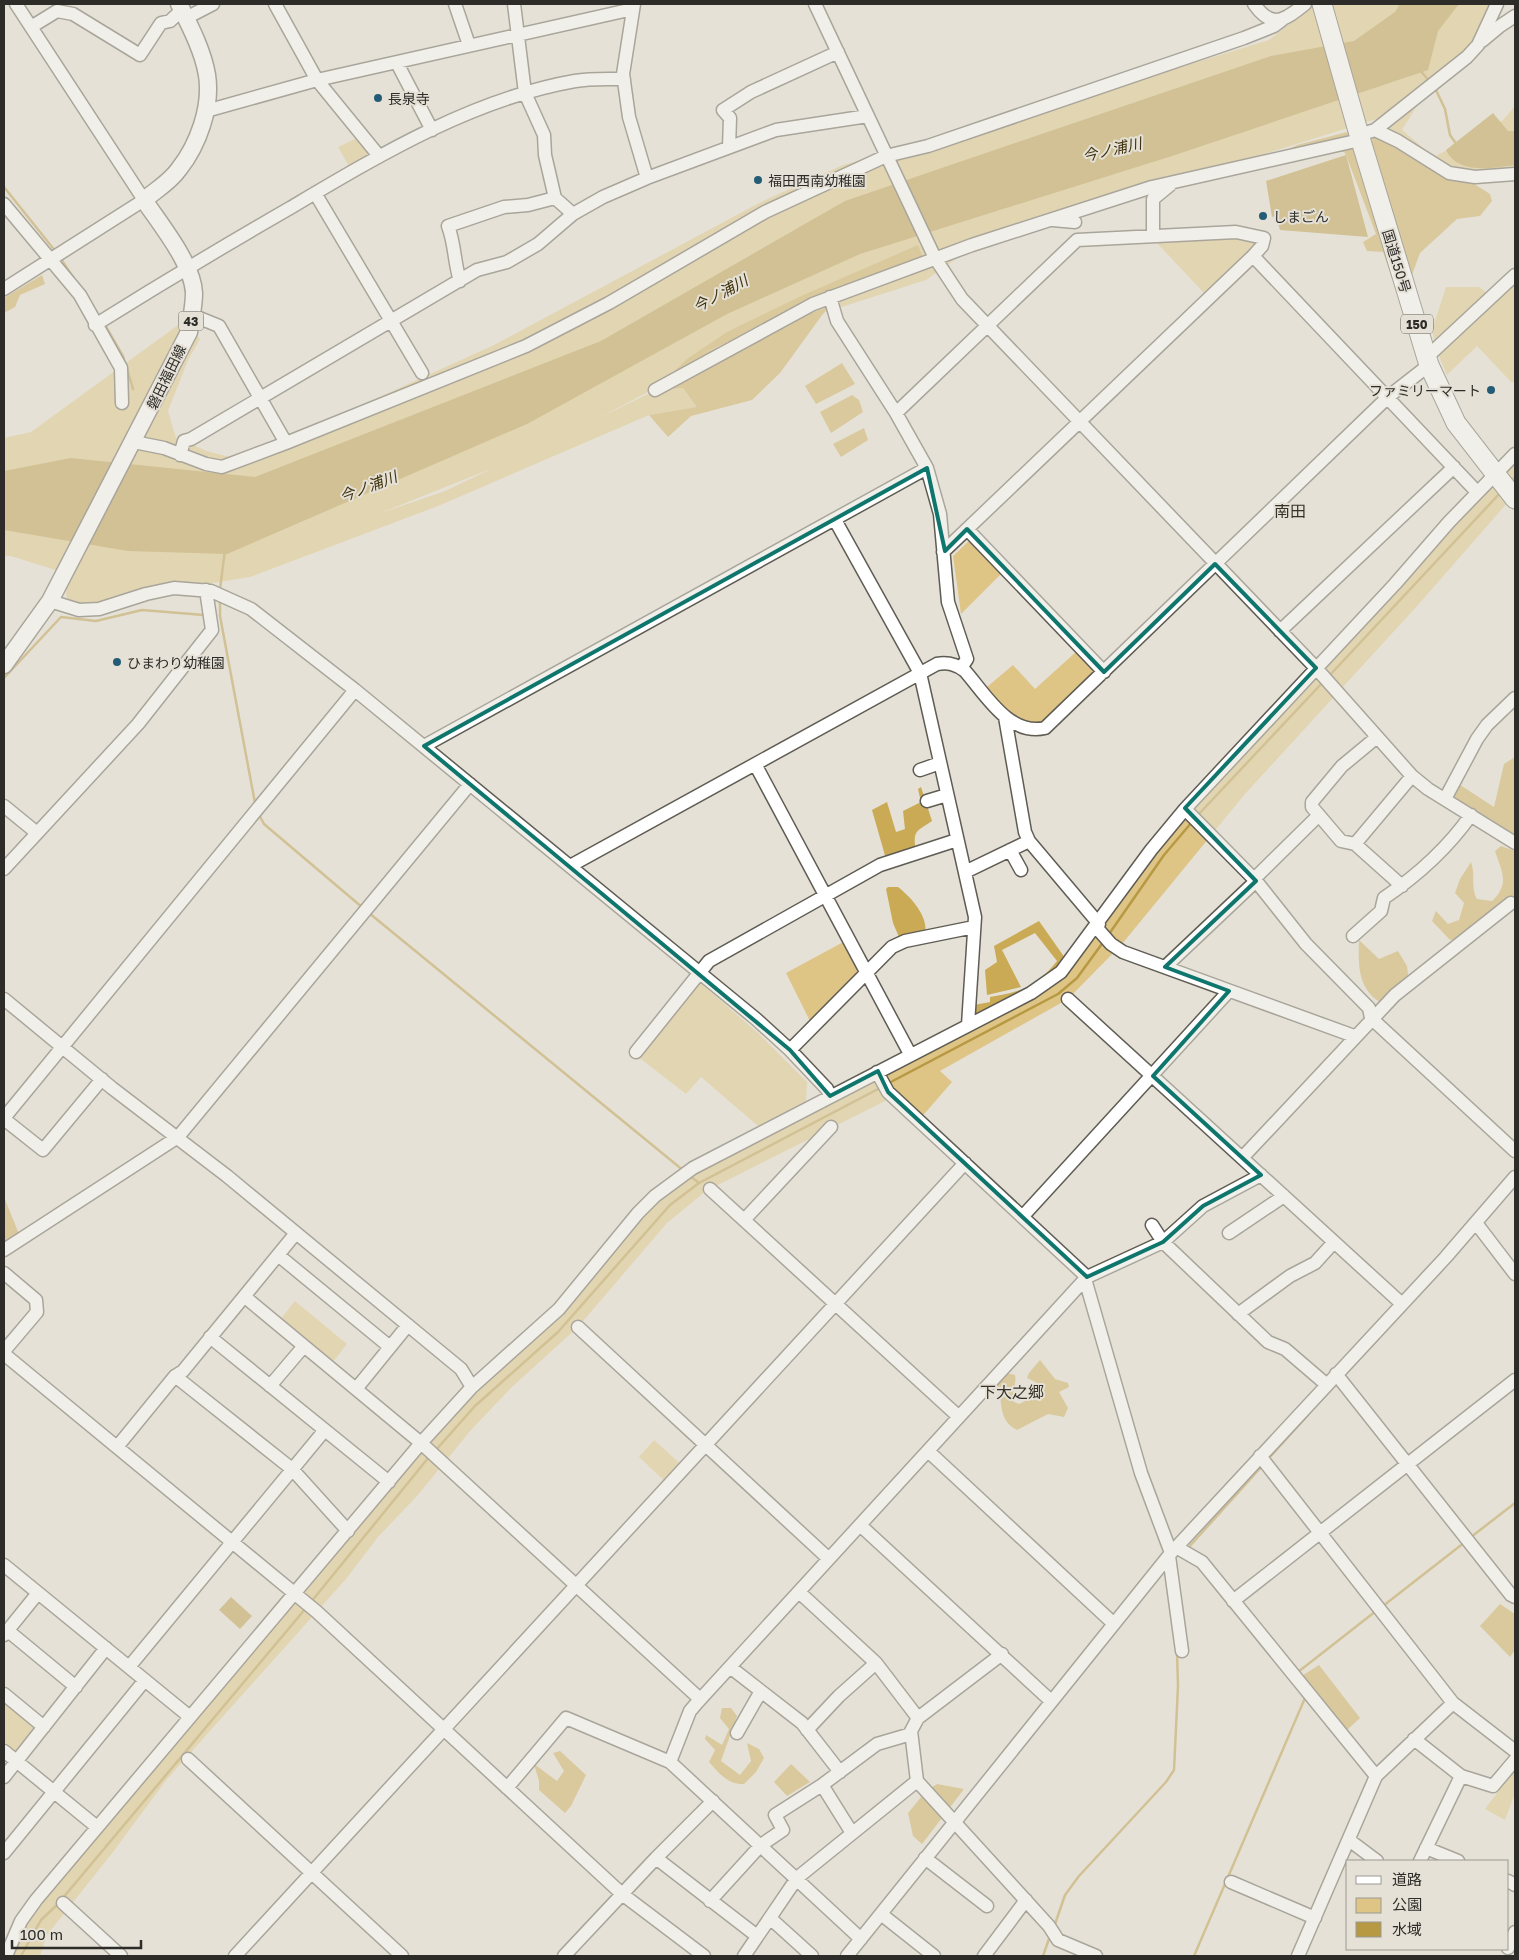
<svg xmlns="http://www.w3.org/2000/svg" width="1519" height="1960" viewBox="0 0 1519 1960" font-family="'Golos Text','Noto Sans JP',sans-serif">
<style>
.green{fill:#dec585;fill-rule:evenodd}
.forest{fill:#caaa55}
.water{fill:#b89943}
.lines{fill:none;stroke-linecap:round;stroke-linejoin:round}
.stream{stroke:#b89943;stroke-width:2.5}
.minor-casing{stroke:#5f5c53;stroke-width:15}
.major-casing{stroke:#5f5c53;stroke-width:19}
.highway-casing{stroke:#5f5c53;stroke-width:21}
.minor{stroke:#fff;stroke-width:12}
.major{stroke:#fff;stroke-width:16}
.highway{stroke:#fff;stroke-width:19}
.marked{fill:none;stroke:#0f766e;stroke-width:4;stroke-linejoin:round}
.poi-dot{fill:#245c76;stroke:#e5e1d7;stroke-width:2}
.labels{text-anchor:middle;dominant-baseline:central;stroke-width:4;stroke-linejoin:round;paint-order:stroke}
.shield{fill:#e5e1d7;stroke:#64625c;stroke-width:1}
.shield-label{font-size:12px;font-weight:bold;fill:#2d2c28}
.poi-label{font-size:14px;fill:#2d2c28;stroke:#e5e1d7;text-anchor:start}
.street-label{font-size:14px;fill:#2d2c28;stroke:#e5e1d7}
.water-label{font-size:15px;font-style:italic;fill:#3e310b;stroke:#e5e1d7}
.quarter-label{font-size:16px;fill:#36322a;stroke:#e5e1d7}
</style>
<rect width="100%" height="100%" fill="#e5e1d7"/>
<!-- green -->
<path class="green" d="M 1315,4 L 1495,4 L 1478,45 L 1383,117 L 979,243 L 926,280 L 757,334 L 599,418 L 658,389 L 683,388 L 698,407 L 649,415 L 438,506 L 250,577 L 212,583 L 197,590 L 69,607 L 66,594 L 68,574 L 11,556 L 4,556 L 4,438 L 31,432 L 185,320 L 200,339 L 188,360 L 168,411 L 176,438 L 207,451 L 241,460 L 494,345 L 763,201 L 843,165 L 998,123 L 1269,40 ZM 489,470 L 445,491 L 378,514 L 488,470 Z
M 1426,91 L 1402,130 L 1434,157 L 1503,120 L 1515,106 L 1515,171 L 1494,173 L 1448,169 L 1385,131 L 1384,126 Z
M 363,135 L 379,156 L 351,170 L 338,147 Z
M 1223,233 L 1263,241 L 1204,293 L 1156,242 Z
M 1515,282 L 1515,380 L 1512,383 L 1477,346 L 1447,375 L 1438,354 Z
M 1446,287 L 1479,287 L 1487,293 L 1435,343 L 1432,330 Z
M 1515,454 L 1515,494 L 1418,605 L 1245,794 L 1122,944 L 1068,999 L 940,1071 L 952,1082 L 919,1120 L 893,1097 L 706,1191 L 667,1223 L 578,1327 L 512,1387 L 471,1430 L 417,1496 L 378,1537 L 346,1579 L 167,1779 L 113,1852 L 47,1935 L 40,1956 L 8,1956 L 19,1926 L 469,1390 L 554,1319 L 662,1191 L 1064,969 L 1172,830 Z
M 970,540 L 1001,574 L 961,614 L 953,556 Z
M 1077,651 L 1101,674 L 1045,728 L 1008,716 L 987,687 L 1013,665 L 1035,689 Z
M 847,940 L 867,973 L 811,1023 L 786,973 Z
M 698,981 L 758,1033 L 807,1082 L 806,1101 L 758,1126 L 701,1077 L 686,1094 L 637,1056 Z
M 295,1301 L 347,1344 L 332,1363 L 279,1321 Z
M 654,1440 L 685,1468 L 669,1485 L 639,1457 Z
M 4,1699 L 42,1730 L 17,1761 L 4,1751 Z
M 1515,1769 L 1515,1793 L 1505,1820 L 1485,1809 Z"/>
<!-- forest -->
<path class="forest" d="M 1351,131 L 1408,324 L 1383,252 L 1367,251 L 1363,242 L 1376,234 L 1346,155 L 1344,152 L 1309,151 L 1268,160 L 1297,145 Z
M 1375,135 L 1457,182 L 1471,182 L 1490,194 L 1492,201 L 1480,216 L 1457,219 L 1420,253 L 1412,275 L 1370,144 Z
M 918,245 L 923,258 L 700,354 L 828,307 L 780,373 L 752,400 L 691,416 L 668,437 L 649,415 L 697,407 L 683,388 L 655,390 L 687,359 L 727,332 L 799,297 Z
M 42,275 L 45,284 L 20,295 L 15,307 L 4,313 L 4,298 Z
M 842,363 L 855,384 L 816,404 L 805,386 Z
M 852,395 L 859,400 L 863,412 L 831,433 L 820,412 Z
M 864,428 L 868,440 L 841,457 L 833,444 Z
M 1515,757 L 1515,843 L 1445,799 L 1454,781 L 1494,807 L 1504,764 Z
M 921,787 L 932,821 C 917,831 912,831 916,850 L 886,859 L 872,810 L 887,802 L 896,832 L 905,829 L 903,811 L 921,802 L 918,789 Z
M 1501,846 L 1515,851 L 1515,893 L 1511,903 L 1464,939 L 1450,940 L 1432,921 L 1436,911 L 1448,924 L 1459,920 L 1464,903 L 1455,893 L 1460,879 L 1471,862 C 1476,876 1470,886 1477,899 L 1492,901 C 1510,884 1502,872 1495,851 Z
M 888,887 L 898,887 C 911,897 929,917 925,934 L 899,937 L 893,923 L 886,889 Z
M 1039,921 L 1065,958 L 1048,976 L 974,1017 L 974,1005 L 990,1002 L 990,997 C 999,995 1008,994 1017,991 C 1033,987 1047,974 1057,961 L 1035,933 L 1002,950 L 1021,987 L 987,995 L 985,970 L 997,962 L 994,946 Z
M 1359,940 L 1379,959 L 1398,951 L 1407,966 L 1409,983 L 1385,1005 C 1358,992 1358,967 1359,940 Z
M 4,1197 L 19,1234 L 4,1250 Z
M 1040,1360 L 1055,1379 L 1068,1383 L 1069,1387 L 1059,1392 L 1068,1408 L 1064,1417 L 1048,1414 L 1017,1430 C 995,1419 1005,1397 995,1378 L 1001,1372 L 1015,1375 C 1017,1384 1011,1392 1014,1402 L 1019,1404 C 1030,1399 1035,1395 1037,1383 L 1027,1378 L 1029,1373 Z
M 1500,1604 L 1515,1614 L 1515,1650 L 1510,1657 L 1480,1626 Z
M 1319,1665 L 1360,1718 L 1346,1731 L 1297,1679 Z
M 722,1708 L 731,1708 L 737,1716 L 721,1761 L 740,1775 L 751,1761 L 747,1743 L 759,1749 L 764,1758 L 756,1772 L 744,1784 C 728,1785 719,1773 709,1762 L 715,1750 L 705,1739 L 706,1735 L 722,1745 L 729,1729 L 720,1718 Z
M 560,1751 L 586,1775 L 571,1806 L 565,1813 L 539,1790 L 539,1781 L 534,1764 L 557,1781 L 564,1771 L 553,1753 Z
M 791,1764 L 810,1782 L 787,1796 L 774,1782 Z
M 937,1784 L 964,1789 L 922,1844 L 913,1836 L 908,1813 L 926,1791 Z"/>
<!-- water -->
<path class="water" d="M 1400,4 L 1459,4 L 1438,31 L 1428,70 L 1172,156 L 860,254 L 727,314 L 527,424 L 227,554 L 128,551 L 4,530 L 4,471 L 71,458 L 255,477 L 601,341 L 845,201 L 1271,56 L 1354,41 L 1395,12 Z
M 1493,113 L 1508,131 L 1515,131 L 1515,165 C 1493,168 1458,175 1446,150 Z
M 1346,155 L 1368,237 L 1280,230 L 1276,216 L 1272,217 L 1266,181 Z
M 231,1597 L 252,1616 L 240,1629 L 219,1610 Z"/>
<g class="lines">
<!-- stream -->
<path class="stream" d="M 1419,69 L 1430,82
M 1435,88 L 1445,109 L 1450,135 L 1457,145
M 4,187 L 56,252
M 61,259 L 73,277
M 104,323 L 123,356 L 133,389
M 1510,483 L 1515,477
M 220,589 L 225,550
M 220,600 L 220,616 L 255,803
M 1329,676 L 1501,492
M 4,678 L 61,617 L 96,621 L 142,610 L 204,615
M 258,813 L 264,824 L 363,908
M 1197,816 L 1323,682
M 369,913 L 684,1171
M 1109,934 L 1164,855 L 1192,822
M 887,1084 L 1058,994 L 1077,978 L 1104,941
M 690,1176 L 699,1183
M 435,1451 L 475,1406 L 558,1332 L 670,1205 L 699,1183 L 880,1088
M 1268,1459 L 1308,1415
M 1471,1537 L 1515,1503
M 1188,1548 L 1263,1465
M 311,1602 L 429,1457
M 1383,1606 L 1465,1542
M 1298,1672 L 1376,1611
M 62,1899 L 306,1608
M 1054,1927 L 1065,1895 L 1079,1876 L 1166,1782 L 1174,1770 L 1178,1686 L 1177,1652
M 21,1956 L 41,1920 L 59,1903
M 1043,1956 L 1050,1936
M 1194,1956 L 1305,1698 L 1303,1696"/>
<!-- minor casing -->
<g class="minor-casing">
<path id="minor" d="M 275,4 L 317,80 L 379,156
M 455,4 L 469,45
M 514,4 L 525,93 L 544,135 L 545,155 L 555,198 L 573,214 L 603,197 L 647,178 L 776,130 L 868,116
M 634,4 L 623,74 L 629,117 L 647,178
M 815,4 L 935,258 L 962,299 L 1316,668 L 1412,776 L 1428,789 L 1515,843
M 1254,4 C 1272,30 1285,20 1305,4
M 186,18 L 213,4
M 31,27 L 57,11 L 73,14 L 140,55 L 161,23 L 170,21 L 182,10
M 1482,41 L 1500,26 L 1515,16
M 397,63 L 432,130
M 206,111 L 317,80 L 633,9
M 1375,130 L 1398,141 L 1449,173 L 1475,177 L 1515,174
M 1359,135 L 1375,130 L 1467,57 L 1478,45 L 1497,4
M 729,147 L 730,118 L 723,110 L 751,92 L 838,52
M 315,193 L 422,373
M 4,204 L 80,295 L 121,368 L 122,403
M 1053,220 L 1075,222
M 1153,236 L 1153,199 L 1170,185
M 1253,256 L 1477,492
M 460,281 C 454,262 455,244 448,226 L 504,207 L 528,205 L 555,198
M 4,289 L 144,200 L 16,4
M 830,297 L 837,321 L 896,413 L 927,468 L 940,514 L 948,602 L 967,659 L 961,668
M 192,315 L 219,326 L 286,443
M 95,325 C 159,285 224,246 290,208 C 378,156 472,99 575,81 C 591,78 608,79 624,79
M 1427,357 L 1515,275
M 655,390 L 813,304 L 972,245 L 1152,187 L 1360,140
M 896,413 L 1077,240 L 1236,232 L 1264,238 L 1262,246 L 1253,256 L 943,552
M 134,442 L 164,448 L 206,464 L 222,467 L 286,443 L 526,346 L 609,303 L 765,212 L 886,156 L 928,146 L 1244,38 L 1274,26 L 1282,20
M 180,455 L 184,441 L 191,439 L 477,270 L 507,262 L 538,244 L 573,214
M 835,520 L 920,673 L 975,917 L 968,1025
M 967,529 L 1104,672
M 50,601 L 79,610 L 99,609 L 146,594 L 174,588 L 211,591 L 251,609 L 355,690 L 756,1019 L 790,1050 L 827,1089 L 830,1096
M 1280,631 L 1454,467
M 1005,717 L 1025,832 L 1029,841 L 1099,924
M 424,746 L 927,468
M 755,764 L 910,1054
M 920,770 L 940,763
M 1445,799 L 1477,739 L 1487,725 L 1515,698
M 927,801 L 947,795
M 4,806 L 37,833
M 1185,809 L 1256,881 L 1306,944 L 1369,1008 L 1371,1018 L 1515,1151
M 1355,844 L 1341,841 L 1312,807 L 1312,802 L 1342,766 L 1377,737
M 1010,850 L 1021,870
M 570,866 L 937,664 C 948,662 956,664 965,671 C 986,695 1009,736 1045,728 L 1388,397 L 1429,365
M 4,869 L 138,724 L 212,630 L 206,590
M 965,872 L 1029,841
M 1254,879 L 1319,815
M 1402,886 L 1355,844 L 1412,776
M 1096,927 L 1111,944 L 1123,952 L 1354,1036
M 1353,936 L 1381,911 L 1384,898 C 1418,875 1447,849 1471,815
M 1165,967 L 1256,881
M 4,999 L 112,1088 L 227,1176 L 461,1369 L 472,1387
M 1068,999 L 1402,1304
M 790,1050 L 892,947 L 905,941 L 974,927
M 636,1052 L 709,961 L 880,865 L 957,840
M 877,1072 L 888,1092 L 1087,1277
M 4,1118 L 355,690
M 4,1119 L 43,1150 L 102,1079
M 1242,1158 L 1395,995 L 1511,903
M 710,1189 L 959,1417
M 1023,1216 L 1229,991
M 744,1220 L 831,1127
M 1476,1223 L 1515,1274
M 1152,1225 L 1163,1242 L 1203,1206 L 1261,1175
M 1229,1233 L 1284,1196
M 4,1250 L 178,1137 L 470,784
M 278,1255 L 390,1347
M 4,1273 L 36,1300 L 37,1312 L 4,1351
M 1085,1279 L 1141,1473 L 1171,1553
M 245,1297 L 421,1443 L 700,1699
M 1238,1314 L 1290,1276 L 1315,1263 L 1334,1242
M 578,1327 L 829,1559
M 210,1337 L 389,1482
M 4,1354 L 317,1612 L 622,1894 L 704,1956
M 1336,1374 L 1511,1595 L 1515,1597
M 175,1376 L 292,1469 L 348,1531
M 270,1386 L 304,1346
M 356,1389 L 408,1325
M 117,1447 L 175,1376 L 183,1371 L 296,1233
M 928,1451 L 1114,1624
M 1260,1456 L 1453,1703 L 1515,1751
M 860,1525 L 1051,1701
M 1176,1547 L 1202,1562 L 1376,1776
M 1169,1556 L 1182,1651
M 4,1565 L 190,1717
M 799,1592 L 876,1663 L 918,1718
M 1233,1601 L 1515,1380
M 7,1630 L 76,1687
M 4,1635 L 38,1593
M 1002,1654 L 918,1718 L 911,1731 L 917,1781 L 1049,1926 L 1058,1940 L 1096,1956
M 129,1667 L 324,1431
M 730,1667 L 802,1723 L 840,1772
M 4,1694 L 44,1727
M 807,1730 L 839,1696 L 876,1663
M 737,1733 L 761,1691
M 1414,1739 L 1461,1776 L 1493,1786 L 1515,1760
M 4,1751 L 97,1827
M 188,1759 L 402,1956
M 670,1762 L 690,1711 L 696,1704 L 1087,1277 L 1163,1242 L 1268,1342 L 1285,1349 L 1327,1385
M 4,1777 L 106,1648
M 822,1785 L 852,1833
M 507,1788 L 566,1718 L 670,1762 L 861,1939
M 713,1801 L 656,1858 L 757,1936
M 1349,1840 L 1377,1861
M 1426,1848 L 1458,1861
M 4,1853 L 145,1680
M 925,1858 L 987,1906
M 1420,1861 L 1461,1776
M 1508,1881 L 1515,1885
M 1231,1882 L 1315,1918
M 710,1901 L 761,1845 L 783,1830 L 775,1815 L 822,1785 L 877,1744 L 911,1734
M 63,1903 L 121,1956
M 881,1914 L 934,1956
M 770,1918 L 812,1956
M 1508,1948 L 1515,1932
M 6,1956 L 21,1921 L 36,1900 L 421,1443 L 472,1387 L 559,1309 L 638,1213 L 655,1196 L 693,1168 L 1031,993 L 1061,972 L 1151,850 L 1185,809 L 1395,584 L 1449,522 L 1515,454
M 235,1956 L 965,1163
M 564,1956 L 656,1858
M 744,1956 L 797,1878 L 917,1781
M 847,1956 L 1171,1553 L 1445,1258 L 1515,1177
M 984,1956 L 1026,1900
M 1298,1956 L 1376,1776 L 1453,1703"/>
</g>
<!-- major casing -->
<g class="major-casing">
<path id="major" d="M 4,665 L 50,601 L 189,332 C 191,319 194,306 194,293 C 193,264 160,224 144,200 C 156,190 170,182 179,169 C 198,145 212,107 207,75 C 203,51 190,26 179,4"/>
</g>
<!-- highway casing -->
<g class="highway-casing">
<path id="highway" d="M 1322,4 L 1358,131 L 1429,365 L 1456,423 L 1515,499"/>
</g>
<!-- minor -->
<use href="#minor" class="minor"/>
<!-- major -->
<use href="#major" class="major"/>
<!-- highway -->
<use href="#highway" class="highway"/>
</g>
<!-- marked area -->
<path d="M0 0H1519V1960H0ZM 927,468 L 945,551 L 967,529 L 1104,672 L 1215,564 L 1316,668 L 1185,808 L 1256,881 L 1165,967 L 1229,991 L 1153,1076 L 1261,1175 L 1203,1206 L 1163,1242 L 1087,1277 L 888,1092 L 878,1071 L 830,1096 L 790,1050 L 424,746 Z" fill="#e5e1d7" fill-opacity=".55" fill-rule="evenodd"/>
<path class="marked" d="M 927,468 L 945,551 L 967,529 L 1104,672 L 1215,564 L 1316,668 L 1185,808 L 1256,881 L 1165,967 L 1229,991 L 1153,1076 L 1261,1175 L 1203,1206 L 1163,1242 L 1087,1277 L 888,1092 L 878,1071 L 830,1096 L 790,1050 L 424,746 Z"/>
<!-- markers -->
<g class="poi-dot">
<circle cx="378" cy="98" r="5"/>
<circle cx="758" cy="180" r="5"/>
<circle cx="1263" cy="216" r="5"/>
<circle cx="1491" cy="390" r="5"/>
<circle cx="117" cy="662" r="5"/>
</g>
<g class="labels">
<!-- shield labels -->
<g class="shield">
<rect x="178.5" y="311.5" width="25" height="19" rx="4"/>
<rect x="1401" y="314.5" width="32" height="19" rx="4"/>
</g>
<g class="shield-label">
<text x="191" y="321">43</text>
<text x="1417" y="324">150</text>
</g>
<!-- poi labels -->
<g class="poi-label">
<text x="388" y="98">長泉寺</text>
<text x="768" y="180">福田西南幼稚園</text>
<text x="1273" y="216">しまごん</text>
<text x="1481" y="390" text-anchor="end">ファミリーマート</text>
<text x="127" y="662">ひまわり幼稚園</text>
</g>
<!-- street labels -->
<g class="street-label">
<text transform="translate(1397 261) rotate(73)">国道150号</text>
<text transform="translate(166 377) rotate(-64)">磐田福田線</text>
</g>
<!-- water labels -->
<g class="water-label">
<text transform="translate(1112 149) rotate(-13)">今ノ浦川</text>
<text transform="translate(720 293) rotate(-29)">今ノ浦川</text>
<text transform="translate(368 486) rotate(-21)">今ノ浦川</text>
</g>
<!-- quarter labels -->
<g class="quarter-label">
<text x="1290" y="511">南田</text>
<text x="1012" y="1392">下大之郷</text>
</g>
</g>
<!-- border -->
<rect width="1519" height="1960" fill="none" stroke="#2d2c28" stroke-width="10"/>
<!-- legend -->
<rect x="1346" y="1860" width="162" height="90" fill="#e5e1d7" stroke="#9b9991"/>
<rect x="1356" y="1876" width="25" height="8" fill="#ffffff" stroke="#9b9991"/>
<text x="1392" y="1885" font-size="15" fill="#2d2c28">道路</text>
<rect x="1356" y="1898" width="25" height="15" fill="#dec585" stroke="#9b9991"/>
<text x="1392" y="1910" font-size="15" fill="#2d2c28">公園</text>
<rect x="1356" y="1922" width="25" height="15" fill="#b89943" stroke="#9b9991"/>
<text x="1392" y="1935" font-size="15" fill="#2d2c28">水域</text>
<!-- scale -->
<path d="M12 1940v8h129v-8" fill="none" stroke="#2d2c28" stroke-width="2.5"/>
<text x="20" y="1940" font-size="15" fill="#2d2c28" stroke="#e5e1d7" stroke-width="4" paint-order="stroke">100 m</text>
</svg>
